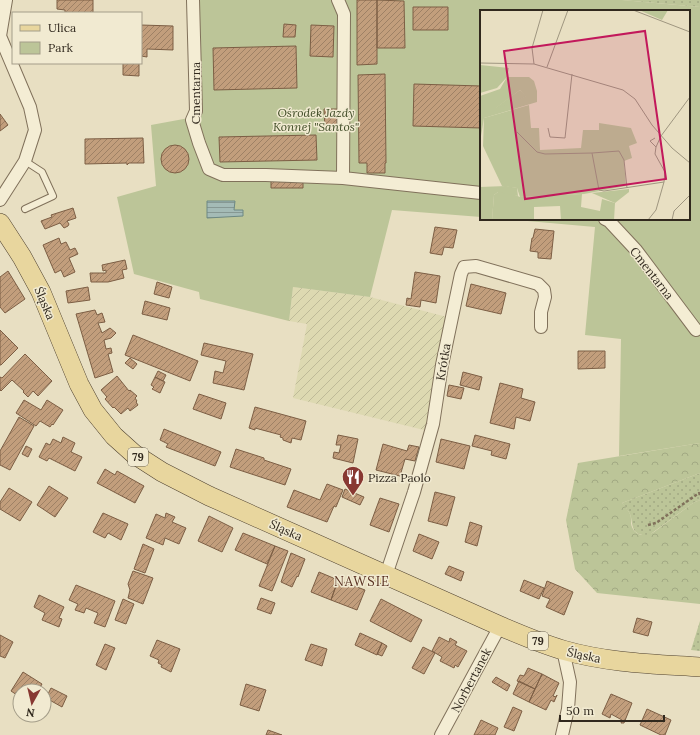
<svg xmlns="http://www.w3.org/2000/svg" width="700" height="735" viewBox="0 0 700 735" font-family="Lora,serif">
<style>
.farmland{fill:url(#farmland-furrows)}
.grass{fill:url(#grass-dots)}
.forest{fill:url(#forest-crowns)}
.green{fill:#bcc598}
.water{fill:url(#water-rules);stroke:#6c8883}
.building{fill:url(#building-hatch);stroke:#7c5e44}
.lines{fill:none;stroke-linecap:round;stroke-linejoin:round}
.service-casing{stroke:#80715b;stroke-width:8}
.minor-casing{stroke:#80715b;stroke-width:14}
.primary-casing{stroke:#4e402f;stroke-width:20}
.path{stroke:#80715b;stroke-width:2.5;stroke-dasharray:3 2;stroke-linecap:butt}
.service{stroke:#f4edd4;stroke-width:6}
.minor{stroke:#f4edd4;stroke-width:12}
.primary{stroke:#e8d69e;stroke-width:19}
.labels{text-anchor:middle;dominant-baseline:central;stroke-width:3;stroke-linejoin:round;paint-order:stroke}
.shield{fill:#f1ead1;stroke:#6b6354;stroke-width:1}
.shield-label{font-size:11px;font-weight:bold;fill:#31291e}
.street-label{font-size:12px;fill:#31291e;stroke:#f1ead1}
.park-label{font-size:12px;font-style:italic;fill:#404c27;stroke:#f1ead1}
.poi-label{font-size:12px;fill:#31291e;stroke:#f1ead1;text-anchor:start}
.neighbourhood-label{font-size:13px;letter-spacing:1px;fill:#593122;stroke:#f1ead1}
.inset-road{fill:none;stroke:#9f9680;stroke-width:1}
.view{fill:#c2185b;fill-opacity:0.15;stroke:#c2185b;stroke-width:2}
.inset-edge{fill:none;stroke:#31291e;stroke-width:2}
</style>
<defs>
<pattern id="farmland-furrows" width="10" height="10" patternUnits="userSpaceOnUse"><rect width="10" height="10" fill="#ddd9b1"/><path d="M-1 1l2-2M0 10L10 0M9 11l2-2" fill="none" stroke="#beba98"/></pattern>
<pattern id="grass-dots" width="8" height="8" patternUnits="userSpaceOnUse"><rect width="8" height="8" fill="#bcc598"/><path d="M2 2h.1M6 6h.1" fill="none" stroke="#a2a983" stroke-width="1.8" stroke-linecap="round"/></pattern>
<pattern id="forest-crowns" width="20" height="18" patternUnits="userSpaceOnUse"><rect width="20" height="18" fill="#bcc598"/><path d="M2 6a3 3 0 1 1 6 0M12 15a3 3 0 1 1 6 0" fill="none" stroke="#a2a983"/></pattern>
<pattern id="water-rules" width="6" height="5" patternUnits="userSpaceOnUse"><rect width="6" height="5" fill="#a4bbb6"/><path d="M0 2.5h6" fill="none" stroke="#869893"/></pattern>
<pattern id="building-hatch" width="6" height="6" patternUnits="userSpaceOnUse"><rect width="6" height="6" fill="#c29e7c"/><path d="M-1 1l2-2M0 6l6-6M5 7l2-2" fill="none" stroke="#9e8165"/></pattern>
</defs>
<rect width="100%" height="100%" fill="#e8dfc2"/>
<!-- farmland -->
<path class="farmland" d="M 293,287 L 370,297 L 447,317 L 428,431 L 293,398 L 307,324 L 289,321 Z"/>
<!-- grass -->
<path class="grass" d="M 622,0 L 700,0 L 700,7 Z
M 700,473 L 700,500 L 693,503 L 648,536 C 633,534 633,530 631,517 C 630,512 625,507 622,503 Z
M 700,621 L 700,651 L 691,650 Z"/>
<!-- forest -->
<path class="forest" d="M 700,443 L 700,473 L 622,503 C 625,506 628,510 630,514 C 632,518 630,523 632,527 C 636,537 647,536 654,532 L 693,503 L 700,500 L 700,604 L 597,593 L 575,569 L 566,520 L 578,463 Z"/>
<!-- green -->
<path class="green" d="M 200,0 L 622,0 L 700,7 L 700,443 L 619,456 L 621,339 L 585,335 L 595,227 L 505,219 L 689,219 L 689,11 L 481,11 L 481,217 L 392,210 L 370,297 L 293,287 L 289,321 L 200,299 L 199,292 L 134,274 L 117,197 L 156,186 L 151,125 L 189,118 L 198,114 Z"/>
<!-- water -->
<path class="water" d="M 207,201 L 235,201 L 234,210 L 243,210 L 243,216 L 207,218 Z"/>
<!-- building -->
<path class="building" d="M 57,0 L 93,0 L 93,13 L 65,13 L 65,10 L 57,9 Z
M 357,0 L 377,0 L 377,64 L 357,65 Z
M 377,0 L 404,1 L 405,48 L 377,48 Z
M 413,7 L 448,7 L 448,30 L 413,30 Z
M 284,24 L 296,25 L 295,37 L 283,37 Z
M 141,25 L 173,26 L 173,50 L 147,49 L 147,57 L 141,56 Z
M 311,25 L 334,26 L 333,57 L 310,56 Z
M 296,46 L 297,88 L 214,90 L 213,48 Z
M 123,63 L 139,63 L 139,76 L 123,75 Z
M 385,74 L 386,163 L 385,163 L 385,173 L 367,173 L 367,163 L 359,163 L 358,75 Z
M 414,84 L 481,86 L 481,128 L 413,126 Z
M 324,109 L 339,109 L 340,129 L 325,129 Z
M 0,114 L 8,125 L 0,131 Z
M 316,135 L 317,160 L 220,162 L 219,137 Z
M 143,138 L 144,163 L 129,163 L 127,165 L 127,163 L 85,164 L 85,139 Z
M161 159a14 14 0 1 1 28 0a14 14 0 1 1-28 0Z
M 271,179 L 303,179 L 303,188 L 271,188 Z
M 73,208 L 76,218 L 67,221 L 69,224 L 68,226 L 64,228 L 60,223 L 45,229 L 41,221 L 52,217 L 51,215 Z
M 435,227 L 457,230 L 453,248 L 444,247 L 442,255 L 430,253 Z
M 535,229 L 554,231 L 551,259 L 538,258 L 538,252 L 530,251 L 532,238 L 533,238 Z
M 59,238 L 61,244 L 66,242 L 70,250 L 75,248 L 78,254 L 69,258 L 75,272 L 64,277 L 61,270 L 55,273 L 43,245 Z
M 125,260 L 127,269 L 122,270 L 124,278 L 108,282 L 91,282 L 90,273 L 106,273 L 106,270 L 103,271 L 102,265 Z
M 8,271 L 25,299 L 5,313 L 0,307 L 0,277 Z
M 415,272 L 440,276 L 436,303 L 421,300 L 420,307 L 406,305 L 407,298 L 411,299 Z
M 157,282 L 172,287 L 169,298 L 154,294 Z
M 471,284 L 506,293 L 501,314 L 466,306 Z
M 88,287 L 90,300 L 68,303 L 66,291 Z
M 145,301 L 170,308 L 167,320 L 142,314 Z
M 95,310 L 97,315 L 102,313 L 105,322 L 98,323 L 102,333 L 110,328 L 116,333 L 111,338 L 104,340 L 106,349 L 111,348 L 112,353 L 108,354 L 113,372 L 95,378 L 76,314 Z
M 0,330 L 18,348 L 1,365 L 0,365 Z
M 133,335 L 198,361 L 190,381 L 125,355 Z
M 204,343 L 253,354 L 244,390 L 213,383 L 215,371 L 223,373 L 226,361 L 201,355 Z
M 578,351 L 605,351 L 605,368 L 578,369 Z
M 25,354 L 52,381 L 38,396 L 33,391 L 28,397 L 23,392 L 24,391 L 12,380 L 1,391 L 0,390 L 0,377 L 2,378 Z
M 130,358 L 137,364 L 133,369 L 125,363 Z
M 158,371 L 166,375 L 163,381 L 155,377 Z
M 463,372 L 482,377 L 479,390 L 460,385 Z
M 117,376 L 129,391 L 130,390 L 137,396 L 135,398 L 137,401 L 136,402 L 138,405 L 130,411 L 128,408 L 121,414 L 114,407 L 113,408 L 105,399 L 107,397 L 101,390 Z
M 155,377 L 165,382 L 160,393 L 152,389 L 154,387 L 151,385 Z
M 500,383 L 523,389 L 521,398 L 535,402 L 530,421 L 516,417 L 514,429 L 490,423 Z
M 449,385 L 464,388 L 461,399 L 447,396 Z
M 199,394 L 226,403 L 221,419 L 193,409 Z
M 24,400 L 41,410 L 47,400 L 63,410 L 53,425 L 52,424 L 50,427 L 40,421 L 36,426 L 16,413 Z
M 255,407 L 306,421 L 301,440 L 292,438 L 291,443 L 283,440 L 283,438 L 280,437 L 281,435 L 255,428 L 255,430 L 249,428 Z
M 19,417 L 34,426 L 10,470 L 0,465 L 0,451 Z
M 164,429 L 221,452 L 215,466 L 166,447 L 168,444 L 160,440 Z
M 338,435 L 358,439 L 353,463 L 333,458 L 334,452 L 339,453 L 341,445 L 336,445 Z
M 475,435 L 510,444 L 506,459 L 491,455 L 492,451 L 472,446 Z
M 63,437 L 75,443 L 71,452 L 82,457 L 75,471 L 49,458 L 47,461 L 39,457 L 46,443 L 50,445 L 53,439 L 61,443 Z
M 441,439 L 470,446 L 464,469 L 436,462 Z
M 383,444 L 407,451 L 409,445 L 419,447 L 415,461 L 405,459 L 400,476 L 376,470 Z
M 26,446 L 32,449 L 28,457 L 22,454 Z
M 236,449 L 264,458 L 264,460 L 291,469 L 285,485 L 230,467 Z
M 105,469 L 115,475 L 117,471 L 144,486 L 135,503 L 97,483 Z
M 327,484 L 343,490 L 336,507 L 334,506 L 327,522 L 287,507 L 294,490 L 320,500 Z
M 49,486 L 68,498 L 55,517 L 37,505 Z
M 9,488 L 32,502 L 20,521 L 0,509 L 0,502 Z
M 345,489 L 364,497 L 360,505 L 342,497 Z
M 435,492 L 455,497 L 447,526 L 428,521 Z
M 380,498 L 399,504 L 389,532 L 370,525 Z
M 103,513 L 128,524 L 121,540 L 108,533 L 105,538 L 93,532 Z
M 166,513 L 175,517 L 172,522 L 186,528 L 179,544 L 165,538 L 163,545 L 146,538 L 156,514 L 165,518 Z
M 209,516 L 233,528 L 222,552 L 198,541 Z
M 470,522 L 482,526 L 477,546 L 465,542 Z
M 243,533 L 275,546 L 267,564 L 235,550 Z
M 419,534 L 439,542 L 432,559 L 413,551 Z
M 143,544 L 154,549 L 145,573 L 134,569 Z
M 275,546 L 288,551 L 272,591 L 259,586 Z
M 291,553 L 305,559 L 298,577 L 297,576 L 292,587 L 281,582 Z
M 449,566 L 464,572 L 461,581 L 445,574 Z
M 133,571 L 153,578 L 143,604 L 128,598 L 130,590 L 128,584 Z
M 319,572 L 338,580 L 331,600 L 311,592 Z
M 338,580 L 365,590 L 357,610 L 331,600 Z
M 524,580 L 544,588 L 539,599 L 520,591 Z
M 547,581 L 573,592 L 564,615 L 546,607 L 550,599 L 542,596 Z
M 76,585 L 115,601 L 105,627 L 94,623 L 98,613 L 86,608 L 84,613 L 75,610 L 78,604 L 69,600 Z
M 39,595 L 64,607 L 59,618 L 62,619 L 59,627 L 42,620 L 45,613 L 34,607 Z
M 261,598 L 275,603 L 271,614 L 257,609 Z
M 123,599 L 134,604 L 126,624 L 115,620 Z
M 381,599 L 422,620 L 411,642 L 370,621 Z
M 637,618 L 652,622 L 648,636 L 633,632 Z
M 360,633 L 382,643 L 377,655 L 355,645 Z
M 0,635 L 13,642 L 5,658 L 0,656 Z
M 439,637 L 449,642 L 450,638 L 457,642 L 455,645 L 467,651 L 458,667 L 455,665 L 454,668 L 440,661 L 442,657 L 432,651 Z
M 157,640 L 180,649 L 171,672 L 161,667 L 162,665 L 158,663 L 159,660 L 150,656 Z
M 382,643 L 387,646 L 382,656 L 377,654 Z
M 105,644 L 115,648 L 106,670 L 96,665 Z
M 311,644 L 327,649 L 322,666 L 305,660 Z
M 423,647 L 435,653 L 424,674 L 412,668 Z
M 528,668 L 542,674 L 535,689 L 517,681 L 520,675 L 524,676 Z
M 23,672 L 42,684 L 38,691 L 20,691 L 20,697 L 11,691 Z
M 542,674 L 559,683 L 553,696 L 556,697 L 557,695 L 554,702 L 551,700 L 546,710 L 529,702 Z
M 496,677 L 510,685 L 507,691 L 492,682 Z
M 519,681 L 535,689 L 529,702 L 513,694 Z
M 246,684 L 266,690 L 259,711 L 240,705 Z
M 51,688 L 67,696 L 62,707 L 46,698 Z
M 611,694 L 632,703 L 624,723 L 621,723 L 622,720 L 611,714 L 610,718 L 602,714 Z
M 513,707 L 522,711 L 514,731 L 504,727 Z
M 647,709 L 671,720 L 665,735 L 661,735 L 640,725 Z
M 481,720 L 498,728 L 495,735 L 474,735 Z
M 268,730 L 282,735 L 266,735 Z"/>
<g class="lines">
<!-- service casing -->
<g class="service-casing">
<path id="service" d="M 25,209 L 53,196 L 42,172 L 25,161"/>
</g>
<!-- minor casing -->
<g class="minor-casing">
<path id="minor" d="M 193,0 L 196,111 L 192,120 L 199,143 L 209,169 L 223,175 L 266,175 L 343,178 L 344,14 L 338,0
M 343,178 L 481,193
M 0,200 L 25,161 L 35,130 L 30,107 L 0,36 L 6,0
M 605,219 L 609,221 L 636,250 L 696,330
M 386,575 L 414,492 L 433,424 L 442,365 L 461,274 L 464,267 L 476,266 L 538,284 L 544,290 L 545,297 L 541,312 L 541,327
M 441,735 L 500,626
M 562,735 L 568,709 L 570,682 L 563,650"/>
</g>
<!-- primary casing -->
<g class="primary-casing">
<path id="primary" d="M 0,223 L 22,257 L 41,292 L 79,384 L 93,410 L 114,436 L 134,454 L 162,472 L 209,496 L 500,626 C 521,635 542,644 563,650 C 608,663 654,664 700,667"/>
</g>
<!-- path -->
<path class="path" d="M 648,525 L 656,523 L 699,493 L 700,495"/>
<!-- service -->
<use href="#service" class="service"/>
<!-- minor -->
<use href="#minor" class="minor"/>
<!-- primary -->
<use href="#primary" class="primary"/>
</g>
<!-- icons -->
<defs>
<g id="restaurant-pin" transform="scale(1.15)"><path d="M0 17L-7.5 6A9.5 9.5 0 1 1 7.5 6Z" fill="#883832" stroke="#f1ead1"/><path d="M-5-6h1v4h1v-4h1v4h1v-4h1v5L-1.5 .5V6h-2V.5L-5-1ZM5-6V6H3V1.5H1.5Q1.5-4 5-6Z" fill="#fff"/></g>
</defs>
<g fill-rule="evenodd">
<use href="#restaurant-pin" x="353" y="477"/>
</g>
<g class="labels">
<!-- shield labels -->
<g class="shield">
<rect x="128" y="448" width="20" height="18" rx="3"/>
<rect x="528" y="632" width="20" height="18" rx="3"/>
</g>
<g class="shield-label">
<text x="138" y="457">79</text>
<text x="538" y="641">79</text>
</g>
<!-- street labels -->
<g class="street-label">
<text transform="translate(195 93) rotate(-90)">Cmentarna</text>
<text transform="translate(652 273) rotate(52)">Cmentarna</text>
<text transform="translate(45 303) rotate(67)">Śląska</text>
<text transform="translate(443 362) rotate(-80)">Krótka</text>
<text transform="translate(286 530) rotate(24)">Śląska</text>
<text transform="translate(584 655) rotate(12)">Śląska</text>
<text transform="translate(471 680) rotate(-62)">Norbertanek</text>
</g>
<!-- park labels -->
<g class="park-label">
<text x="316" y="112">Ośrodek Jazdy<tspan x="316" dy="14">Konnej "Santos"</tspan></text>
</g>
<!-- poi labels -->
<g class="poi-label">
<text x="368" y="477">Pizza Paolo</text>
</g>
<!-- neighbourhood labels -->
<g class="neighbourhood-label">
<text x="362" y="581">NAWSIE</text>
</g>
</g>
<!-- overview -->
<g transform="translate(480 10)">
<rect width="210" height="210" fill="#e8dfc2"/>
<path d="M 0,55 L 29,58 L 27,67 L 17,78 L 0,83 ZM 40,80 L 47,86 L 28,96 L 14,99 ZM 18,182 L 28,182 L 40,187 L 102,184 L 101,197 L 120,201 L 122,189 L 135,193 L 134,210 L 81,210 L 80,196 L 54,197 L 54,210 L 12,210 L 14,185 Z" fill="#bcc598"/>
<path d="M 27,67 L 49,67 L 54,71 L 57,81 L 57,92 L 4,108 L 1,126 L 0,86 L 20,79 ZM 40,80 L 46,86 L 28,95 L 16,98 ZM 26,176 L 37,178 L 38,186 L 18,182 L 14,185 L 12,210 L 0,210 L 0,177 ZM 149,179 L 149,182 L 135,193 L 112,183 Z" fill="#bcc598" fill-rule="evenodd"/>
<path d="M 159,0 L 188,0 L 182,10 ZM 49,95 L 51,118 L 59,118 L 60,140 L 101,138 L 103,120 L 119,120 L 119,113 L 151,118 L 157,133 L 149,136 L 152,148 L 144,151 L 146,176 L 104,184 L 40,187 L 37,178 L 22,176 L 3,136 L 4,108 Z" fill="#bcc598"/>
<path class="inset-road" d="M 153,0 L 210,22M 0,53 L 54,54 L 143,80 L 155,89 L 172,115 L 192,138 L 210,153M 54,54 L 52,38 L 63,0M 67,57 L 88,0M 68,118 L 70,127 L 85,128 L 92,64M 37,122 L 57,142 L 65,144 L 112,143M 175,128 L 170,131 L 176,137M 147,178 L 144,150 L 139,141 L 112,143 L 119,180 L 124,181 L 184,172M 168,210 L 176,200 L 184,172 L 185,162 L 175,144 L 176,137 L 181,126 L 210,87M 192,210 L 194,201 L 210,185"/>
<path class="view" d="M 165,21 L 186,169 L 45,189 L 24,41 Z"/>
<rect width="210" height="210" class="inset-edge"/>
</g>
<!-- legend -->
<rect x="12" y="12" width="130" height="52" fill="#f1ead1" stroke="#a49d89"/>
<rect x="20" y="25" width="20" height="6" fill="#e8d69e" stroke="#a49d89"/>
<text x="48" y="32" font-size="12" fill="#31291e">Ulica</text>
<rect x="20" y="42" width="20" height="12" fill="#bcc598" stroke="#a49d89"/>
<text x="48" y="52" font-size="12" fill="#31291e">Park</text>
<!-- north arrow -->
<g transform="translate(32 703) rotate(188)"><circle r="19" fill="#f1ead1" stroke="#a49d89"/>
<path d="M0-3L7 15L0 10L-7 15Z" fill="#883832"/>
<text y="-6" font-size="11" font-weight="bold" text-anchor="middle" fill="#31291e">N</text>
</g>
<!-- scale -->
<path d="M560 715v6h104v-6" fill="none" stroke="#31291e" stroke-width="2"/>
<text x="566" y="715" font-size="12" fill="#31291e" stroke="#f1ead1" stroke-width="3" paint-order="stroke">50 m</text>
</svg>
